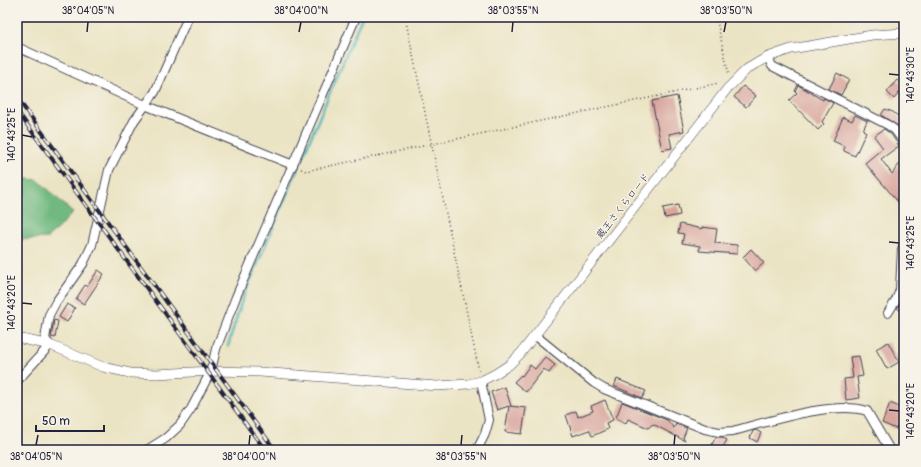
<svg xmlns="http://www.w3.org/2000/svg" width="921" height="467" viewBox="0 0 921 467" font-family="Pangolin,'Klee One',sans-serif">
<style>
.forest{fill:#71b980;stroke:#4a6e5e}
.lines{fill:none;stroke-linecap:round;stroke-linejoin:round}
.stream{stroke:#40b1b9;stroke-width:2.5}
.building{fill:#d9a69d}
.minor-casing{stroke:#403f50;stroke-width:10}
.tertiary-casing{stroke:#403f50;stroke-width:10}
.path{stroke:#403f50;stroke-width:1.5;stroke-dasharray:1 3;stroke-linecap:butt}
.minor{stroke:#fff;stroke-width:8}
.tertiary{stroke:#fff;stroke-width:9}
.rail-casing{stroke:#22223b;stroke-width:4}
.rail{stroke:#f7f3e8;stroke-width:2.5;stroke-dasharray:8;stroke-linecap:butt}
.ticks{fill:none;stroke:#22223b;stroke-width:1.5}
.labels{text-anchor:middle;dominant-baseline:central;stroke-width:3;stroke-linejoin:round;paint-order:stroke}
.street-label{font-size:10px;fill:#22223b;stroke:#f7f3e8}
.neatline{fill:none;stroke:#22223b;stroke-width:1.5}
.ticks-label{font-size:10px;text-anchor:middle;fill:#22223b}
</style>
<rect width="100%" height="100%" fill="#f7f3e8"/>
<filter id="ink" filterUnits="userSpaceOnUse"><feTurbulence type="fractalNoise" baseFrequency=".025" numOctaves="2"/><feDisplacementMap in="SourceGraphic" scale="8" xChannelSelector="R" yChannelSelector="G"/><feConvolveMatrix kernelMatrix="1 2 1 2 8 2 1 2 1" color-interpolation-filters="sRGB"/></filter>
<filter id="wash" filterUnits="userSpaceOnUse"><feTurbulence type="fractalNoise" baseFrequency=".012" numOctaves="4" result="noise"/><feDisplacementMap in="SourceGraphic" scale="16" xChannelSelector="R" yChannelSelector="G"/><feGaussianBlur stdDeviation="0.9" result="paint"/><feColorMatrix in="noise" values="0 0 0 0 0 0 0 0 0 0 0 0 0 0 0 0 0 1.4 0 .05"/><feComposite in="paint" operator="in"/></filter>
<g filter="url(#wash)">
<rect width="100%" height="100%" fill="#ebe4c4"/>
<!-- forest -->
<path class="forest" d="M 17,178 L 38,180 L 73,213 L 48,238 L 17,240 Z"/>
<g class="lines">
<!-- stream -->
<path class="stream" d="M 228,346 L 242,300 L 362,17"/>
</g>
<g id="blocks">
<!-- building -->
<path class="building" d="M 837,73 L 849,80 L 841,95 L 829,89 Z
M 897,80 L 904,87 L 894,99 L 887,92 Z
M 798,85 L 823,100 L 824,98 L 833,103 L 822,122 L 824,124 L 818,130 L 789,100 L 797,93 L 795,91 Z
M 743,86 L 756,96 L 746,107 L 734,97 Z
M 677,96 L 684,131 L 669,134 L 672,148 L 662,150 L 652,101 Z
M 885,109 L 893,112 L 904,121 L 904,133 L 898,126 L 881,115 Z
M 855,115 L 867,121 L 863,130 L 866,132 L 855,156 L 844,151 L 844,146 L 833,141 L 843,117 L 852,121 Z
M 884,129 L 891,134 L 899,146 L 881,159 L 892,174 L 904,158 L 904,209 L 865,163 L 883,148 L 874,136 Z
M 678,205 L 680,215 L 665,218 L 663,208 Z
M 680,224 L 702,229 L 702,227 L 717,229 L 715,243 L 737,245 L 737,254 L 699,251 L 700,246 L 682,243 L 684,234 L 678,233 Z
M 751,249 L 764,263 L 755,271 L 743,257 Z
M 98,270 L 104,274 L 84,304 L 76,299 L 85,285 L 87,287 Z
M 904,295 L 904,313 L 897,308 Z
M 67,304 L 75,308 L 67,322 L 59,317 Z
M 54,320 L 58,321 L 55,338 L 51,337 Z
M 888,342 L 899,362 L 887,369 L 876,349 Z
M 859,356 L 863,376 L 857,377 L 860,398 L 846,400 L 844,379 L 853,378 L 850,357 Z
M 545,357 L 555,365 L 549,373 L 544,369 L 526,392 L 514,382 L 521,375 L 522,376 L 530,365 L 535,369 Z
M 617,379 L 646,391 L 642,398 L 614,386 Z
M 505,387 L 511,406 L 510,406 L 526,408 L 522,434 L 505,432 L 509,406 L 497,410 L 491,392 Z
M 605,400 L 613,420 L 606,423 L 608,429 L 592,436 L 589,430 L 573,436 L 566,415 L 576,411 L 578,417 L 593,411 L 591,406 Z
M 622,402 L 667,420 L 674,428 L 676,424 L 687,428 L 683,438 L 685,441 L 653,424 L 648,428 L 628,419 L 626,423 L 616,418 Z
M 890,403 L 904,409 L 896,429 L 882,423 Z
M 756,430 L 761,433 L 757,442 L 750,438 L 753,431 Z
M 716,437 L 722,437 L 727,440 L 721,450 L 709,450 Z"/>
</g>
</g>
<g filter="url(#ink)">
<use href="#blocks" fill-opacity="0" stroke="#403f50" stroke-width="1"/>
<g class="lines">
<!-- minor casing -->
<g class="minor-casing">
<path id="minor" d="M 17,47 L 145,105 L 293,165
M 768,57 L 772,66 L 888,125 L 895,130 L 904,142
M 888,313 L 896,300 L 900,290 L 902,249 L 904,244
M 536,336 L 594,383 L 604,389 L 705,429 L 719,432 L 733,431 C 767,422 834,400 867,411 L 890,450
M 17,381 L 50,345 L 45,339 L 49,315 L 56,302 L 83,264 L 92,245 L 109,170 L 134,121 L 155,92 L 188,17
M 147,450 L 166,438 L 180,425 L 191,409 L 211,371 L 216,349 L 236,297 L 356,17
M 477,450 L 485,434 L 489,420 L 481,381"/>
</g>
<!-- tertiary casing -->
<g class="tertiary-casing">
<path id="tertiary" d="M 17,338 L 50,345 L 103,367 L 130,373 L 156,374 L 211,371 L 260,372 L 437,386 L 468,384 L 481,381 L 495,374 L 509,365 L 521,353 L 727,89 L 747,69 L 757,63 L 768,57 L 791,49 L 872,35 L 904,33"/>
</g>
<!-- path -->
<path class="path" d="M 405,17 L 479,371
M 716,17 L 729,75
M 301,169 L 306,171 L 719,83"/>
<!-- minor -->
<use href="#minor" class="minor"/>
<!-- tertiary -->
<use href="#tertiary" class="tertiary"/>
<!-- rail casing -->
<g class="rail-casing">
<path id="rail" d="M 17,98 L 275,450
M 17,111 L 265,450"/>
</g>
<!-- rail -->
<use href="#rail" class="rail"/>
</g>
</g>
<!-- ticks -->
<path class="ticks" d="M 87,32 L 88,22M 299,32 L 301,22M 512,32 L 513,22M 724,32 L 726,22M 889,74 L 899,75M 22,135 L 32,137M 889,242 L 899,243M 22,303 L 32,304M 889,410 L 899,411M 36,445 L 38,435M 249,445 L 250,435M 461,445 L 462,435M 674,445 L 675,435"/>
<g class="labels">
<!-- street labels -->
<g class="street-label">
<text transform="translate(623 206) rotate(-52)">蔵王さくらロード</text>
</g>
</g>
<!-- margin -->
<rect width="921" height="467" fill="none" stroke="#f7f3e8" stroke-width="44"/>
<!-- scale -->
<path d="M36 425v6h68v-6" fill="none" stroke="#22223b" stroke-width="2"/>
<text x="42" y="425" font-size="12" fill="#22223b" stroke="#f7f3e8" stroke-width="3" paint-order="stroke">50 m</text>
<rect x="22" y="22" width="877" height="423" class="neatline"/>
<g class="ticks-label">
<text x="88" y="14">38°04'05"N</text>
<text x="301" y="14">38°04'00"N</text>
<text x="513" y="14">38°03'55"N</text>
<text x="726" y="14">38°03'50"N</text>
<text transform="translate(910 75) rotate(-90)" y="4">140°43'30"E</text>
<text transform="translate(11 135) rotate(-90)" y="4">140°43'25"E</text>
<text transform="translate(910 243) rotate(-90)" y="4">140°43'25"E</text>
<text transform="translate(11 303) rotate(-90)" y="4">140°43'20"E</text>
<text transform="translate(910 411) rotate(-90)" y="4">140°43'20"E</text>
<text x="36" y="460">38°04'05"N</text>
<text x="249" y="460">38°04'00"N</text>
<text x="461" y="460">38°03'55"N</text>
<text x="674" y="460">38°03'50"N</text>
</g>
</svg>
